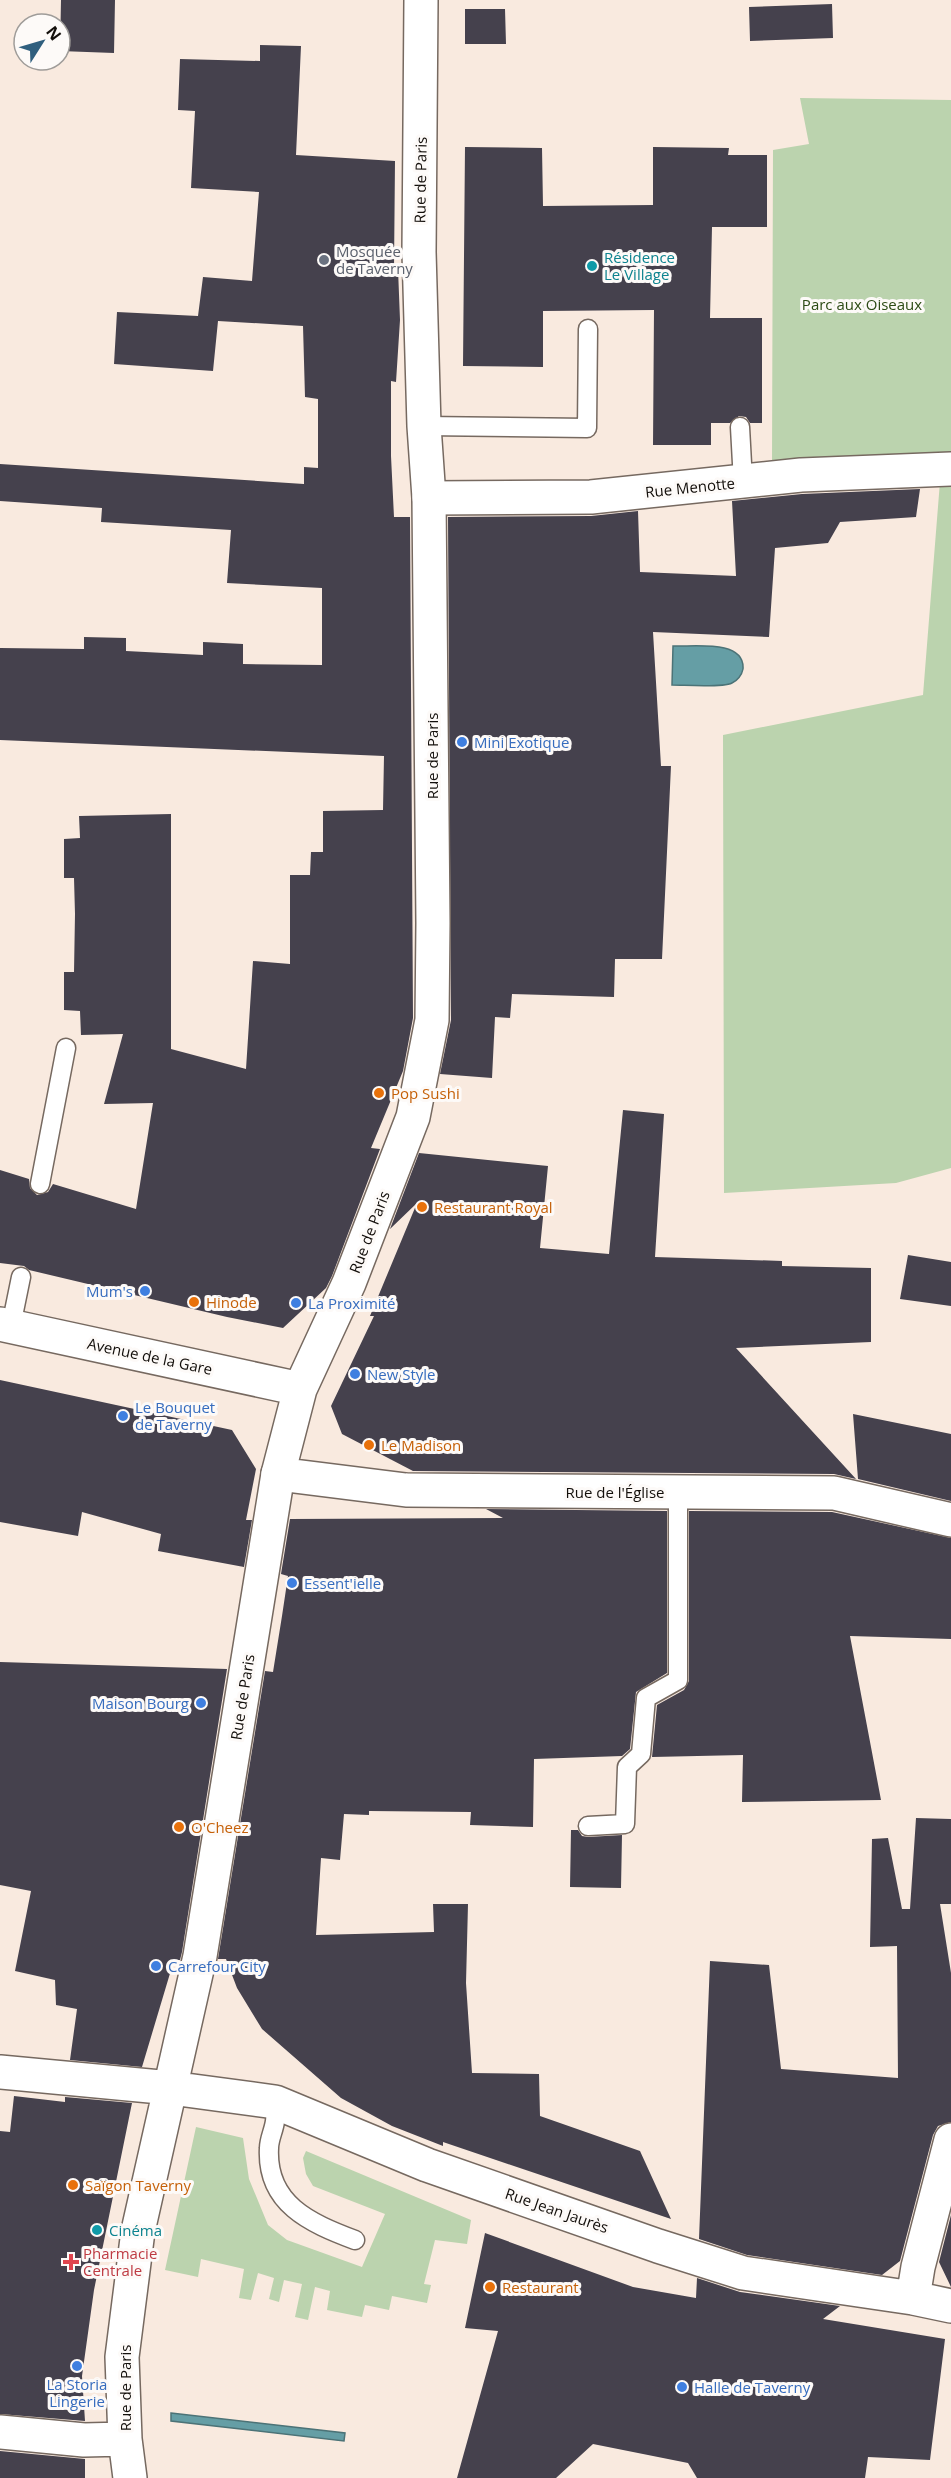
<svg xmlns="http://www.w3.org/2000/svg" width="951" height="2478" viewBox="0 0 951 2478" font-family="'Open Sans',sans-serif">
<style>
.green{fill:#bbd3ae}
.water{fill:#659ea5;stroke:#4c7377;stroke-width:1.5}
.building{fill:#45414d}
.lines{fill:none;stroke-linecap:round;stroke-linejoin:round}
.service-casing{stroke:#766960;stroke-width:21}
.minor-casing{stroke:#766960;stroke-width:36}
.tertiary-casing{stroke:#766960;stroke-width:36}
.service{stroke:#fff;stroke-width:18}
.minor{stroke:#fff;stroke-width:33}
.tertiary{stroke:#fff;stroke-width:33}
.worship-dot{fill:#6b7280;stroke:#fdfaf8;stroke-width:2}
.culture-dot{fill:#0f9aa8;stroke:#fdfaf8;stroke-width:2}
.shop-dot{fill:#3f7fe0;stroke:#fdfaf8;stroke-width:2}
.food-dot{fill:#e8710a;stroke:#fdfaf8;stroke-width:2}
.health-dot{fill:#e0444e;stroke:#fdfaf8;stroke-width:2}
.labels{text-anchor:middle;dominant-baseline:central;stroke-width:6;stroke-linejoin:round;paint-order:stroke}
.street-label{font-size:15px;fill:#130f0b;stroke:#fdfaf8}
.worship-label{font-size:15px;fill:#5b616d;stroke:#fdfaf8;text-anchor:start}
.culture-label{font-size:15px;fill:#0d838f;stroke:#fdfaf8;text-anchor:start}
.park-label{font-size:15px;fill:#2c4b14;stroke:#fdfaf8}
.shop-label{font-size:15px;fill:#366cbe;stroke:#fdfaf8;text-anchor:start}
.food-label{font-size:15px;fill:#c56008;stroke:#fdfaf8;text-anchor:start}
.health-label{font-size:15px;fill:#be3a42;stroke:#fdfaf8;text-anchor:start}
</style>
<rect width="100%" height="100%" fill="#f9eadf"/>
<!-- green -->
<path class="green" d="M 800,98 L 951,100 L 951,459 L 772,464 L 773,150 L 809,144 Z
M 941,469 L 951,469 L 951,1168 L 896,1183 L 724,1193 L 723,735 L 923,695 Z
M 196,2127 L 243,2138 L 249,2179 L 268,2225 L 287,2240 L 362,2267 L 385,2214 L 313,2186 L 306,2174 L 303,2158 L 306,2151 L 471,2220 L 467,2244 L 435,2240 L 424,2284 L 431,2285 L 427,2303 L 392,2296 L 389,2310 L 365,2305 L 362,2317 L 327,2310 L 330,2291 L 315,2287 L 308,2320 L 295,2317 L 302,2284 L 284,2280 L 279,2302 L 269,2299 L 274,2278 L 258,2273 L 251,2300 L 239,2298 L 244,2269 L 201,2259 L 198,2277 L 165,2270 Z"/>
<!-- water -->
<path class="water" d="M 673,646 C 693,647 745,639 743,669 C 742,675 737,681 732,683 C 722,688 685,685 672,685 Z
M 171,2413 L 345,2433 L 344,2441 L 171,2421 Z"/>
<!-- building -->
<path class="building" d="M 61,0 L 115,0 L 114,53 L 60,51 Z
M 832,4 L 833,38 L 750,41 L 749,7 Z
M 465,9 L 505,9 L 506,44 L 465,44 Z
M 260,45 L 301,46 L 296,155 L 395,161 L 394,269 L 398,269 L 400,320 L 396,382 L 391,381 L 391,456 L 394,517 L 410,517 L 413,1018 L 403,1071 L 371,1148 L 380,1149 L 332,1276 L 326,1288 L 283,1328 L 227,1317 L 29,1270 L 24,1266 L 0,1263 L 0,1170 L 29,1179 L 30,1188 L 37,1195 L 48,1192 L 53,1184 L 136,1209 L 153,1103 L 104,1104 L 123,1034 L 81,1035 L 80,1011 L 64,1010 L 64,972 L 74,972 L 75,914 L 74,878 L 64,878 L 64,839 L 80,838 L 79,816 L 171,814 L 171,1049 L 246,1069 L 253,961 L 290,964 L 290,875 L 310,875 L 311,852 L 323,852 L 323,811 L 383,810 L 384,756 L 0,740 L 0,648 L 84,649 L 84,637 L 126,638 L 126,651 L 203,655 L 203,642 L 243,644 L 243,664 L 322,665 L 322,588 L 227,583 L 231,530 L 101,522 L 102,508 L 0,501 L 0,464 L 304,484 L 304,467 L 318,468 L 318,399 L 305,397 L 303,326 L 218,321 L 213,371 L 114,364 L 117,312 L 198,316 L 203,277 L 252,281 L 259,192 L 191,188 L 195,111 L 178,110 L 180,59 L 260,61 Z
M 465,147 L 542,148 L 543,206 L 653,205 L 653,147 L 729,148 L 728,155 L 767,155 L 767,227 L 712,227 L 710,318 L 762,318 L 762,423 L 750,423 L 746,417 L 739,416 L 730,423 L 711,423 L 711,445 L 653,445 L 654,310 L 543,311 L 543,367 L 463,366 Z
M 920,489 L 916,517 L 840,522 L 828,543 L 775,548 L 769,637 L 653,632 L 661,766 L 671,766 L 662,959 L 615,959 L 614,997 L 512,994 L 510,1018 L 495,1017 L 492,1078 L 440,1074 L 451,1020 L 448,517 L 591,516 L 638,511 L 640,572 L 736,576 L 732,501 L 802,494 Z
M 623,1110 L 664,1114 L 655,1257 L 782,1261 L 782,1266 L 871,1268 L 871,1342 L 736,1348 L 856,1479 L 834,1474 L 413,1471 L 342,1434 L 331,1406 L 374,1316 L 370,1316 L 417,1203 L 390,1229 L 419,1153 L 548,1166 L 540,1248 L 609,1254 Z
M 908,1255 L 951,1262 L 951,1306 L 900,1299 Z
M 0,1380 L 232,1430 L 256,1469 L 246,1520 L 252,1520 L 244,1567 L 158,1551 L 161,1534 L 82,1512 L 78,1536 L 0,1522 Z
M 853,1414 L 951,1434 L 951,1501 L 858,1479 Z
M 486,1509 L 667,1511 L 667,1673 L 636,1692 L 630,1749 L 622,1756 L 534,1759 L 533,1827 L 470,1825 L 471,1812 L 369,1811 L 369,1815 L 344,1814 L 340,1860 L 321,1858 L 316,1935 L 434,1932 L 433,1904 L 468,1904 L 466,1983 L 472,2073 L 539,2074 L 540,2116 L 640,2151 L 671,2219 L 443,2142 L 443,2146 L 392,2126 L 341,2098 L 262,2029 L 237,1988 L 226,1959 L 218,1959 L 265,1671 L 273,1672 L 282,1616 L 288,1576 L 281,1574 L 290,1519 L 503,1518 Z
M 689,1511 L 832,1512 L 951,1538 L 951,1639 L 850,1636 L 881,1800 L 742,1802 L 743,1755 L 652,1757 L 657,1705 L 684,1690 L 689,1681 Z
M 0,1662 L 227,1669 L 182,1952 L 180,1960 L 174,1960 L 142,2067 L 70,2060 L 77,2009 L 56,2005 L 55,1980 L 15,1971 L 31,1891 L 0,1885 Z
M 916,1818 L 951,1819 L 951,1904 L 940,1904 L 951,1973 L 951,2122 L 938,2126 L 933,2135 L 900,2261 L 882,2275 L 747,2255 L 699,2239 L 710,1961 L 769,1965 L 781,2069 L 898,2078 L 897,1946 L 870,1947 L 872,1839 L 888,1838 L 902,1909 L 910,1909 Z
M 571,1830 L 578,1830 L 582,1836 L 588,1837 L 622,1835 L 621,1888 L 570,1887 Z
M 14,2096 L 65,2102 L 65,2097 L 132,2103 L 94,2290 L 82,2376 L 85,2421 L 0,2414 L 0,2131 L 10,2132 Z
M 951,2215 L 951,2287 L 939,2262 Z
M 485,2233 L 633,2287 L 696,2298 L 697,2278 L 740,2292 L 840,2306 L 823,2319 L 945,2339 L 930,2460 L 868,2457 L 865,2478 L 697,2478 L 688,2463 L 593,2444 L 556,2478 L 457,2478 L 498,2331 L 465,2328 Z
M 0,2451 L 85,2459 L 85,2478 L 0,2478 Z"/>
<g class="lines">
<!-- service casing -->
<g class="service-casing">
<path id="service" d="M 424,426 L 587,428 L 588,329
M 740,427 L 743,482
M 40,1184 L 66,1048
M 11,1326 L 21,1277
M 588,1826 L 625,1824 L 627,1767 L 641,1754 L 646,1698 L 678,1680 L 678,1492
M 275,2102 C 275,2108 276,2115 275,2121 C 274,2130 269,2139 269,2148 C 266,2204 310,2223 355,2240"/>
</g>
<!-- minor casing -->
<g class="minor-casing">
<path id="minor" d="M 429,498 L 591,497 L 801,475 L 951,469
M 0,2072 L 171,2088 L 275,2102 L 427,2165 L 658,2246 L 743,2273 L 913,2298 L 951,2306
M 913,2298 L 918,2267 L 951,2140
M 0,2432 L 84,2440 L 125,2439
M 130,2478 L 125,2439 L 122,2357 L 138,2231 L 200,1956 L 278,1474"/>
</g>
<!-- tertiary casing -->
<g class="tertiary-casing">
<path id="tertiary" d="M 421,0 L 419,252 L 424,426 L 429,498 L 433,923 L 432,1020 L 413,1117 L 349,1283 L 300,1389 L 278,1474 L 406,1490 L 834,1493 L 951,1520
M 0,1324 L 300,1389"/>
</g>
<!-- service -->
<use href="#service" class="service"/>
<!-- minor -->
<use href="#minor" class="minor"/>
<!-- tertiary -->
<use href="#tertiary" class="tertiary"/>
</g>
<!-- markers -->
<circle class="worship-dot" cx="324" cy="260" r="6"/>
<g class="culture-dot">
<circle cx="592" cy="266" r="6"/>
<circle cx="97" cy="2230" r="6"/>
</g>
<g class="shop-dot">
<circle cx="462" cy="742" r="6"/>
<circle cx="145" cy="1291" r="6"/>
<circle cx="296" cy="1303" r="6"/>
<circle cx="355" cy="1374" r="6"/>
<circle cx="123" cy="1416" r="6"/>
<circle cx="292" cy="1583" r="6"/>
<circle cx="201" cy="1703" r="6"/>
<circle cx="156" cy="1966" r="6"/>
<circle cx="77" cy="2366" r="6"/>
<circle cx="682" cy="2387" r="6"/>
</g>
<g class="food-dot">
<circle cx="379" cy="1093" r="6"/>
<circle cx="422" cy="1207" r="6"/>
<circle cx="194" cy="1302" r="6"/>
<circle cx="369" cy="1445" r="6"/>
<circle cx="179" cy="1827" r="6"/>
<circle cx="73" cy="2185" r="6"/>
<circle cx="490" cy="2287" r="6"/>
</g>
<path class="health-dot" d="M68 2253h6v6h6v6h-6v6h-6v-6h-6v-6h6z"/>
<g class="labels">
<!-- street labels -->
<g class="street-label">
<text transform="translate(420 180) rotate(-89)">Rue de Paris</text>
<text transform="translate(690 487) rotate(-6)">Rue Menotte</text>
<text transform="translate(432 756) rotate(-90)">Rue de Paris</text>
<text transform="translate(369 1232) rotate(-69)">Rue de Paris</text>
<text transform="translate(150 1356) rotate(12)">Avenue de la Gare</text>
<text x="615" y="1492">Rue de l'Église</text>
<text transform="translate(242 1697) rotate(-81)">Rue de Paris</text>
<text transform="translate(557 2210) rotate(19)">Rue Jean Jaurès</text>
<text transform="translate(125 2388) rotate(-90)">Rue de Paris</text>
</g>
<!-- worship labels -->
<g class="worship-label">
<text x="336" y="251">Mosquée<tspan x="336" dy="17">de Taverny</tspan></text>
</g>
<!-- culture labels -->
<g class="culture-label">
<text x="604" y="257">Résidence<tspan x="604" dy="17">Le Village</tspan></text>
<text x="109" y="2230">Cinéma</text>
</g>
<!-- park labels -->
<g class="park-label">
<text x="862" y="304">Parc aux Oiseaux</text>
</g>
<!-- shop labels -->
<g class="shop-label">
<text x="474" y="742">Mini Exotique</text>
<text x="133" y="1291" text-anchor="end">Mum's</text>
<text x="308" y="1303">La Proximité</text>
<text x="367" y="1374">New Style</text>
<text x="135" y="1407">Le Bouquet<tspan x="135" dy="17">de Taverny</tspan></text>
<text x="304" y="1583">Essent'ielle</text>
<text x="189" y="1703" text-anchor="end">Maison Bourg</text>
<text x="168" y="1966">Carrefour City</text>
<text x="77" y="2384" text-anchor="middle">La Storia<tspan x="77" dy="17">Lingerie</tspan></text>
<text x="694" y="2387">Halle de Taverny</text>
</g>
<!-- food labels -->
<g class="food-label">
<text x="391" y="1093">Pop Sushi</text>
<text x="434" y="1207">Restaurant Royal</text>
<text x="206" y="1302">Hinode</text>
<text x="381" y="1445">Le Madison</text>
<text x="191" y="1827">O'Cheez</text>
<text x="85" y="2185">Saïgon Taverny</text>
<text x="502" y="2287">Restaurant</text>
</g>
<!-- health labels -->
<g class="health-label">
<text x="83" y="2253">Pharmacie<tspan x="83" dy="17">Centrale</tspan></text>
</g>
</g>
<!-- north arrow -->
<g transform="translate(42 42) rotate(53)"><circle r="28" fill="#fdfaf8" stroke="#9f9c99" stroke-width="1.5"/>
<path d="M0-4.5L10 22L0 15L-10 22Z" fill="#305f7e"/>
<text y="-9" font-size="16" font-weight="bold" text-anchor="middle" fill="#130f0b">N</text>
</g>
</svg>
